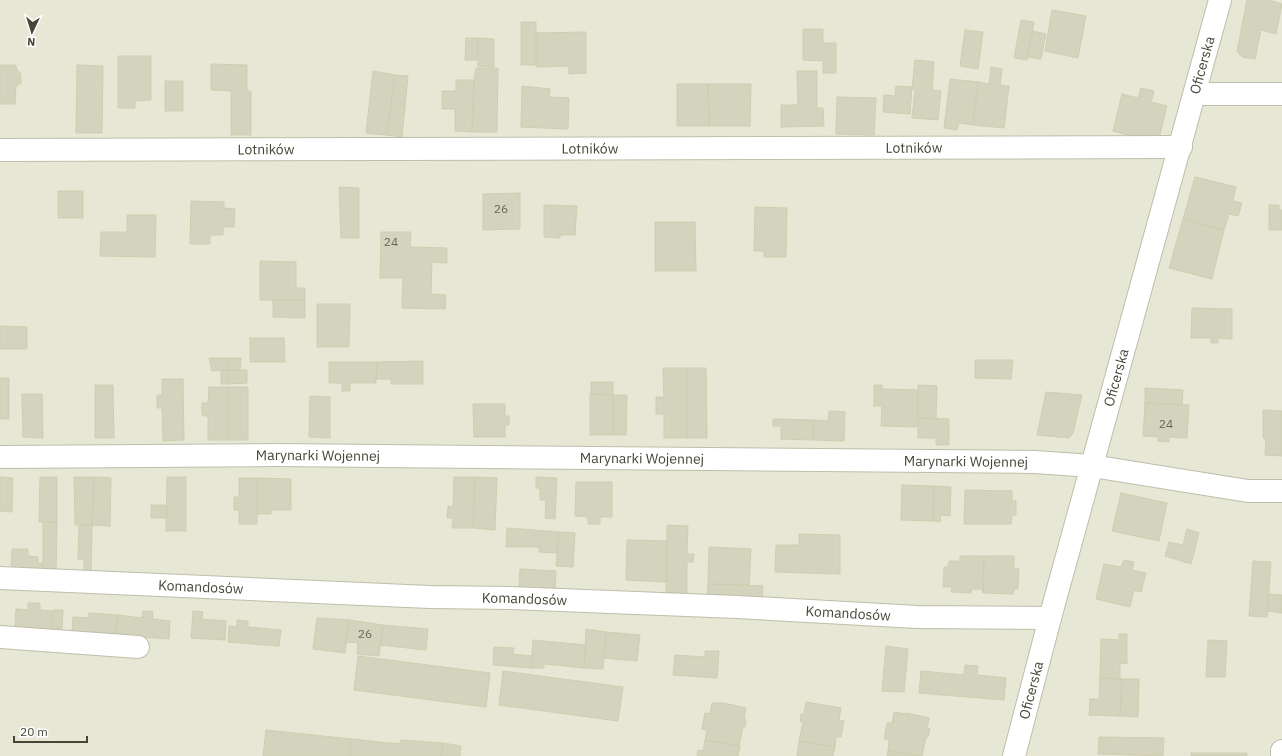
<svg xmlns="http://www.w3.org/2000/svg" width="1282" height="756" viewBox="0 0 1282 756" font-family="'IBM Plex Sans',sans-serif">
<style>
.residential{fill:#e6e7d5}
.building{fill:#d4d3bd;stroke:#cfceb0}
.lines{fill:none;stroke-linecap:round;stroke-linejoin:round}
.minor-casing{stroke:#bebeaa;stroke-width:24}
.minor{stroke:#fff;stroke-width:22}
.labels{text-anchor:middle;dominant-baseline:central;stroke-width:4;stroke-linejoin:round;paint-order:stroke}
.number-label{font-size:12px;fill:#6a6858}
.street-label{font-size:14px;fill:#464536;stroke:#fff}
</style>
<rect width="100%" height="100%" fill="#f3f3e7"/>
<!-- residential -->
<path class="residential" d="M 0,0 L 1282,0 L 1282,756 L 0,756 Z"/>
<!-- building -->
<path class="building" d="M 1247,0 L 1269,0 L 1282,4 L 1276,34 L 1261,30 L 1255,59 L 1242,57 L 1237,51 Z
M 1052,10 L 1086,16 L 1078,58 L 1045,51 Z
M 1021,20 L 1034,22 L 1027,60 L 1014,58 Z
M 521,22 L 536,22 L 536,65 L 521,65 Z
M 803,29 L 823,29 L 823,43 L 836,43 L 836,73 L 823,73 L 823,61 L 803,60 Z
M 965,30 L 983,32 L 978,69 L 960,66 Z
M 1033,31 L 1046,34 L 1041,59 L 1027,57 Z
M 586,32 L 586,73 L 569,74 L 569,66 L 536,67 L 536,33 Z
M 466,38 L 478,38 L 477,60 L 465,60 Z
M 478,38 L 494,39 L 494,67 L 478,66 Z
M 118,56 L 151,56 L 151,100 L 135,101 L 135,108 L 118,108 Z
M 915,60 L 934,62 L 932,90 L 941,91 L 938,120 L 912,118 L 915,89 L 912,89 Z
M 211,64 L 247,65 L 247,91 L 251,91 L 251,135 L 231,135 L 231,91 L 211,90 Z
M 0,65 L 16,65 L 16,68 L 21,74 L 21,83 L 16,86 L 15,104 L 0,104 Z
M 77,65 L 103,66 L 102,133 L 76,133 Z
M 991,67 L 1002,69 L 1000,85 L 1009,86 L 1004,128 L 973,125 L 978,82 L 989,84 Z
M 476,68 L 498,68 L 497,132 L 472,132 L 474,80 Z
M 373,71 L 395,75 L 387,135 L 366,133 Z
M 797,71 L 817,71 L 817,108 L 823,108 L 824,126 L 781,127 L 781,105 L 798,105 Z
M 395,75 L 408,76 L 402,137 L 387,135 Z
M 950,79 L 978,82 L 973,125 L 959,123 L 957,130 L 944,128 Z
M 456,80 L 474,80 L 472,132 L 455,131 L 455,109 L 442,109 L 442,91 L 456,91 Z
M 165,81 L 183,81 L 183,111 L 165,111 Z
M 677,84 L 708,84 L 709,126 L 677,126 Z
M 708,84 L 751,84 L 750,126 L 709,126 Z
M 522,86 L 550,89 L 549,97 L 569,98 L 568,129 L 521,127 Z
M 896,86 L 912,87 L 910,114 L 883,112 L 884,95 L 895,96 Z
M 1141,88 L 1154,91 L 1151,102 L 1167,106 L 1158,143 L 1113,131 L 1122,94 L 1138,98 Z
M 837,97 L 876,98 L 874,135 L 836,134 Z
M 1195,177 L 1236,187 L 1233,201 L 1242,203 L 1238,216 L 1229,214 L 1224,230 L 1183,219 Z
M 339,187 L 359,188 L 359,238 L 341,238 Z
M 58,191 L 83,191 L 83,218 L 58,218 Z
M 520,193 L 520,229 L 483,230 L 483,194 Z
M 191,201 L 224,202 L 224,208 L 235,209 L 234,227 L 223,227 L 223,235 L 210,235 L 210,244 L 190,244 Z
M 544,205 L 577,206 L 575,235 L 560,235 L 560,238 L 544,237 Z
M 1269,205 L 1279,205 L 1279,210 L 1282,210 L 1282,230 L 1269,230 Z
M 755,207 L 787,208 L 786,257 L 764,257 L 764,251 L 754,251 Z
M 127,215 L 156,215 L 155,257 L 100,256 L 101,232 L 127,232 Z
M 1183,219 L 1224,230 L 1212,279 L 1169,268 Z
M 655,222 L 695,222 L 696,271 L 655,271 Z
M 381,232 L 411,232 L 410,247 L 447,248 L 447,263 L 432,262 L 431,294 L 446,295 L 445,309 L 402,308 L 403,278 L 380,278 Z
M 260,261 L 296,262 L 296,288 L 305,288 L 305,300 L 260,300 Z
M 273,300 L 305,300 L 305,318 L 273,317 Z
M 317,304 L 350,304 L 349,347 L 317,347 Z
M 1192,308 L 1232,309 L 1232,339 L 1218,338 L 1218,343 L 1211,343 L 1211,338 L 1191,338 Z
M 0,326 L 27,327 L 27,349 L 0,349 Z
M 250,338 L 284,338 L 285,362 L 250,362 Z
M 209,358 L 228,358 L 228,370 L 212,371 Z
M 228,358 L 241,358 L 240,370 L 228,370 Z
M 975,360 L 1013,360 L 1011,379 L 975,378 Z
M 423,361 L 423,384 L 391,384 L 391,379 L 376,379 L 377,362 Z
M 329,362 L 377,362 L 376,383 L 350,383 L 350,391 L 342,391 L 342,383 L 329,383 Z
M 663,368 L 687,368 L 687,438 L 664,438 L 664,414 L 656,414 L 656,397 L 664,397 Z
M 687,368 L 706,368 L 707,438 L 687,438 Z
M 228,370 L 228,384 L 221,384 L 221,371 Z
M 228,370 L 247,370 L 247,383 L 228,384 Z
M 0,378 L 9,378 L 9,419 L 0,419 Z
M 162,379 L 183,379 L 184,440 L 163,441 L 162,408 L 157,408 L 157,395 L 162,395 Z
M 591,382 L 613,382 L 613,395 L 591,394 Z
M 95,385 L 113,385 L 114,438 L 95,438 Z
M 874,385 L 882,385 L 882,389 L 918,390 L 918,427 L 881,426 L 882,406 L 874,406 Z
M 918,385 L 937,386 L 936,419 L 918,418 Z
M 209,387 L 228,387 L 228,440 L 208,440 L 208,416 L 203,416 L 202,412 L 202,403 L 208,403 Z
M 228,387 L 248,387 L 248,440 L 228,440 Z
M 1145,388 L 1183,390 L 1182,405 L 1145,403 Z
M 1046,392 L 1082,395 L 1073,433 L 1069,438 L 1037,435 Z
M 22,394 L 42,394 L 43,438 L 23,437 Z
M 590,394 L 613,395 L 613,435 L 590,435 Z
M 613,395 L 627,395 L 626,435 L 613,435 Z
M 310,396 L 330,397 L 330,438 L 309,437 Z
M 1145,403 L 1189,405 L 1187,438 L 1169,437 L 1169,442 L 1158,441 L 1158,437 L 1143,436 Z
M 473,404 L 505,404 L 505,416 L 509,416 L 509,425 L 505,425 L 505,437 L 474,437 Z
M 1263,410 L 1282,411 L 1282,456 L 1265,455 L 1266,439 L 1263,438 Z
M 829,411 L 845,412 L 844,441 L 813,440 L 813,420 L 828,421 Z
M 918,418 L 949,419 L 949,445 L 936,445 L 936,438 L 918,438 Z
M 773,419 L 813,420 L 813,440 L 781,439 L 781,426 L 773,426 Z
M 0,477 L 13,478 L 12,512 L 0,511 Z
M 40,477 L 57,477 L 57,522 L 39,522 Z
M 74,477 L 94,477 L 92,525 L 75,525 Z
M 94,477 L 111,478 L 110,526 L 92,525 Z
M 167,477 L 186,477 L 186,531 L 166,531 Z
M 454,477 L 475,477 L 473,528 L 452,528 L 453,518 L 447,518 L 448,506 L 453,507 Z
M 475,477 L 497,478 L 495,530 L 473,528 Z
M 536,477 L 557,478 L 555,519 L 545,518 L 546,500 L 540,500 L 540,488 L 536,488 Z
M 239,478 L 257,478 L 257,524 L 239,524 L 239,510 L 234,510 L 234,497 L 239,497 Z
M 257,478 L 291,479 L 291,510 L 271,510 L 271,514 L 257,514 Z
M 576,482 L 612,482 L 612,517 L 600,517 L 600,524 L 588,524 L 588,517 L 575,516 Z
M 902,485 L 934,486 L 933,521 L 901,520 Z
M 934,486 L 951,487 L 950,516 L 941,515 L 940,522 L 933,521 Z
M 965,490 L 1012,491 L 1012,501 L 1016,501 L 1016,515 L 1012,515 L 1011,524 L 964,524 Z
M 1121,493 L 1167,503 L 1159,541 L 1112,531 Z
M 151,505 L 167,505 L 167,518 L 151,518 Z
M 43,522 L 57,522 L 56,575 L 43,575 Z
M 79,525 L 92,525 L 91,576 L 84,575 L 84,559 L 78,559 Z
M 667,525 L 688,526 L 687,554 L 694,554 L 693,562 L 687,562 L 687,594 L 666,593 Z
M 507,528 L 559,532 L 557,553 L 539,552 L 539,547 L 506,547 Z
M 1187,529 L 1199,533 L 1191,564 L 1165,556 L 1169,542 L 1183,545 Z
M 559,532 L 575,533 L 573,567 L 556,566 Z
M 799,534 L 840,535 L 840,574 L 775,572 L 776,545 L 799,545 Z
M 627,540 L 667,541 L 667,582 L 626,580 Z
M 709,547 L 751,549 L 749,585 L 708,584 Z
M 12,549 L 28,549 L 28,556 L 38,557 L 38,563 L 43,563 L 43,575 L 11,574 Z
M 960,556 L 984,556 L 983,593 L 982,589 L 972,589 L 971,593 L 951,592 L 952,587 L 943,587 L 944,567 L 948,567 L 949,561 L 960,561 Z
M 984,556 L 1014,556 L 1014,569 L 1019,569 L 1018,589 L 1014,589 L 1013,594 L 983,593 Z
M 1124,560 L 1134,562 L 1132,570 L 1146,573 L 1141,592 L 1134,590 L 1130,607 L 1096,599 L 1104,564 L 1121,567 Z
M 1253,561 L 1271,562 L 1267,617 L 1249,616 Z
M 520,569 L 556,571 L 555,589 L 519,587 Z
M 708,584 L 763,586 L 762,605 L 707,604 Z
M 1269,594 L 1282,595 L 1282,613 L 1267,611 Z
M 28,603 L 40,603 L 40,610 L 52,611 L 51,630 L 15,628 L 16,609 L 28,610 Z
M 53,610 L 63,610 L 62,629 L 51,628 Z
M 143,611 L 153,612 L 152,619 L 170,621 L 169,639 L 115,635 L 118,615 L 142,618 Z
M 193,611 L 203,612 L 202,619 L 226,621 L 225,640 L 191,638 Z
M 89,613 L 118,615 L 115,635 L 72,632 L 73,617 L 88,618 Z
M 317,618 L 349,620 L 345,653 L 313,649 Z
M 237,620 L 248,621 L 248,627 L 281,630 L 279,646 L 228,642 L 229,626 L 237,627 Z
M 349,620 L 383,625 L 379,656 L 357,654 L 358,643 L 346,642 Z
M 383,625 L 428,629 L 426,650 L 381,645 Z
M 586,629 L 606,632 L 603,669 L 584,668 Z
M 606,632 L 640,635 L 637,661 L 604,658 Z
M 1119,634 L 1127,634 L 1127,664 L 1120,663 L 1120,679 L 1100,678 L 1101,639 L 1119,640 Z
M 533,640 L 586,645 L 584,668 L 544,664 L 544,668 L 531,668 Z
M 1208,640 L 1227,641 L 1225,677 L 1206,677 Z
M 886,646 L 908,649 L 904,692 L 882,691 Z
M 494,647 L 514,648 L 513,654 L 532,656 L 531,668 L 493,665 Z
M 705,651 L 719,651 L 717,678 L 673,675 L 675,655 L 705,657 Z
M 358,656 L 490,673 L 486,707 L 354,690 Z
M 965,665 L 978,666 L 977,675 L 1006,678 L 1004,700 L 919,693 L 921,671 L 964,675 Z
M 503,671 L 623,687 L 618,721 L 499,705 Z
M 1100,678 L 1122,679 L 1120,716 L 1089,715 L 1090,699 L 1099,699 Z
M 1122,679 L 1139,679 L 1138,717 L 1120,716 Z
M 806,702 L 841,708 L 839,720 L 844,721 L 841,737 L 836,737 L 835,747 L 799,741 L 803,722 L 800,721 L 801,714 L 804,714 Z
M 712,703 L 724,703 L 746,708 L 744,719 L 746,720 L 745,727 L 743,726 L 739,746 L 705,740 L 707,730 L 702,729 L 705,713 L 710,714 Z
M 894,712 L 906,714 L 906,713 L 929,718 L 927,728 L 930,729 L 928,737 L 926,737 L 922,756 L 888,751 L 889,740 L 884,739 L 887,723 L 892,723 Z
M 266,730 L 351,739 L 350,756 L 263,756 Z
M 1099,737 L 1164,738 L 1163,756 L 1098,754 Z
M 351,739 L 400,744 L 401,740 L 443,743 L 441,756 L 350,756 Z
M 705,740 L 740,746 L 738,756 L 697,756 L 698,750 L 703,751 Z
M 799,741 L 835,747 L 833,756 L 797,756 Z
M 443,743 L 461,746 L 460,756 L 441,756 Z
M 888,751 L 919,756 L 887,756 Z
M 1191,753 L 1247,753 L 1247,756 L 1191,756 Z"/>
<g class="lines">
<!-- minor casing -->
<g class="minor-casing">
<g id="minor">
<path d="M 1195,94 L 1282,94"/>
<path id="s1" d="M 0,150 L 1181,147"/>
<path id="s2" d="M 0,457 L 275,455 L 1035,462 L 1092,466 L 1248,491 L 1282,491"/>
<path id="s3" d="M 0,578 L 430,597 L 510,598 L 737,607 L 917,617 L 1050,618"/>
<path d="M 0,637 L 138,647"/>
<path id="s4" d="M 1014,756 L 1050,618 L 1220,0"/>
<path d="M 1282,756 L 1282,751"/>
</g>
</g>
<!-- minor -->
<use href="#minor" class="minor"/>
</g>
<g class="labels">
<!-- number labels -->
<g class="number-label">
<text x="501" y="208">26</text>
<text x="391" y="241">24</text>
<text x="1166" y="423">24</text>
<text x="365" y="633">26</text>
</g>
<!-- street labels -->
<g class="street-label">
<text stroke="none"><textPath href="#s4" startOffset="716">Oficerska</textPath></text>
<text stroke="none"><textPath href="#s1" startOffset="590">Lotników</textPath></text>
<text stroke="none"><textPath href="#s1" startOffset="914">Lotników</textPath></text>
<text stroke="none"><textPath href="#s1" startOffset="266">Lotników</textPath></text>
<text stroke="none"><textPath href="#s4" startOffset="392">Oficerska</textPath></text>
<text stroke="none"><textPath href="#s2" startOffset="318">Marynarki Wojennej</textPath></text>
<text stroke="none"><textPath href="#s2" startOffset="642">Marynarki Wojennej</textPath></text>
<text stroke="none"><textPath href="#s2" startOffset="966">Marynarki Wojennej</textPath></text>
<text stroke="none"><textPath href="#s3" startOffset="201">Komandosów</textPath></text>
<text stroke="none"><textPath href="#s3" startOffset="525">Komandosów</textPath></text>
<text stroke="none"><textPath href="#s3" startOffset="849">Komandosów</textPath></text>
<text stroke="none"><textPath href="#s4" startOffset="68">Oficerska</textPath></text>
</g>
</g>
<!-- north arrow -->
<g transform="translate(32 32) rotate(184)" stroke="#ffffff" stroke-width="3" paint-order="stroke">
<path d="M0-3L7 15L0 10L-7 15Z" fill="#464536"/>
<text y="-6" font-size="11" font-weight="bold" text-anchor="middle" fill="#464536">N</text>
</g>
<!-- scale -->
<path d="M14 736v6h73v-6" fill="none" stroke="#464536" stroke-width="2"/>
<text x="20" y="736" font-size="12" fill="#464536" stroke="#ffffff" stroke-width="3" paint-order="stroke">20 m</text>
</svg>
